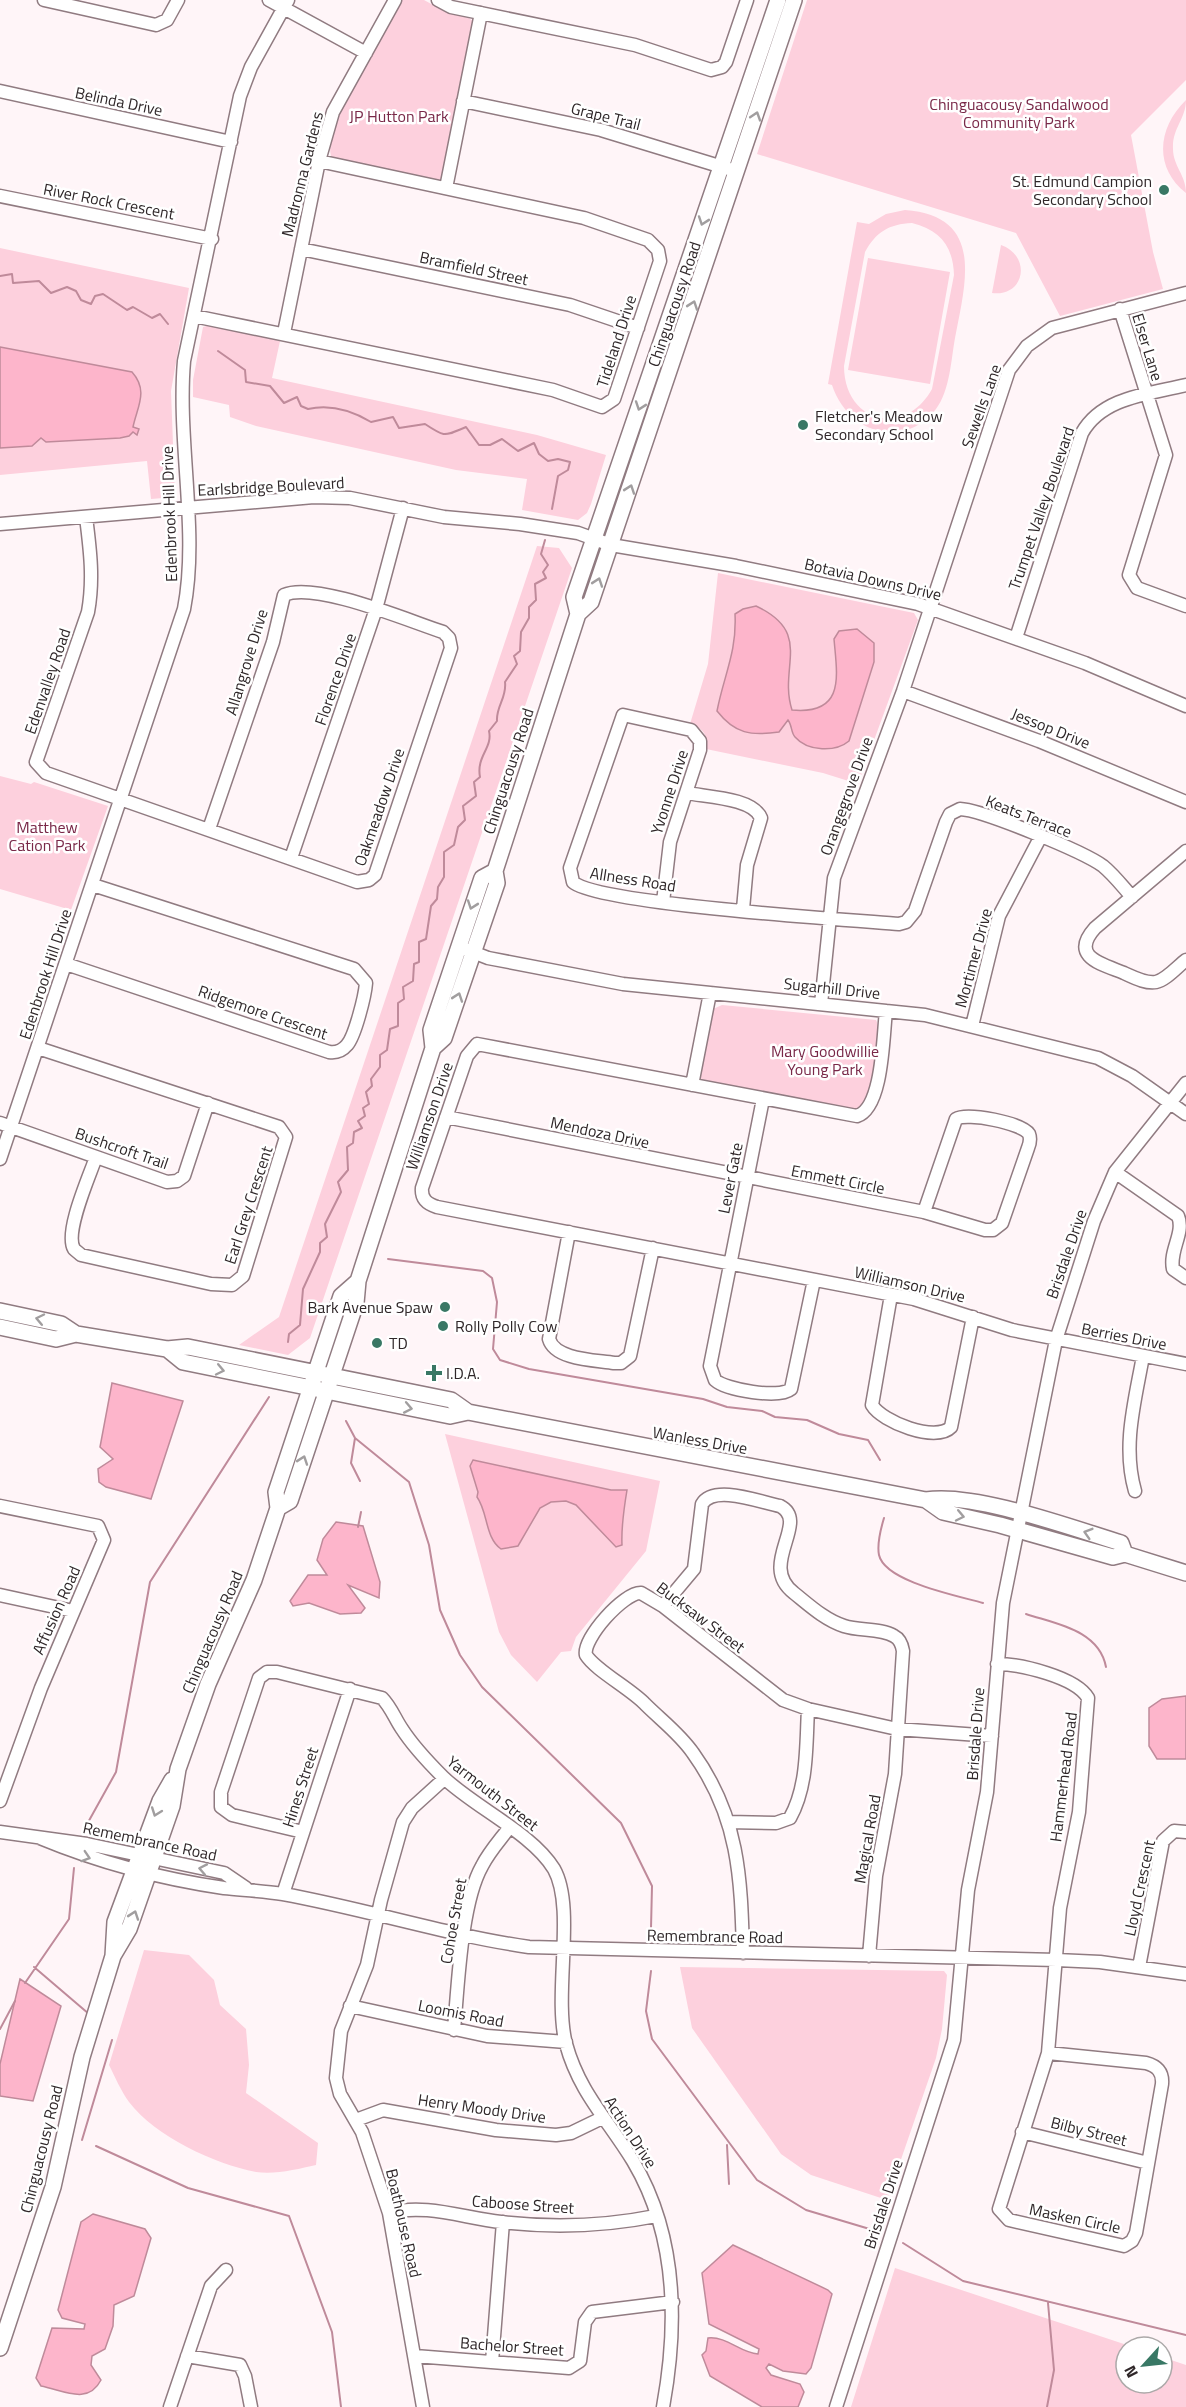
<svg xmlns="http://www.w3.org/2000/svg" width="1186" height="2407" viewBox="0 0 1186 2407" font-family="'Titillium Web',sans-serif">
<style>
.green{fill:#fdd0dd;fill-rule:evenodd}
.water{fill:#fdb5cb;stroke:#bf8a9a;stroke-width:1.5}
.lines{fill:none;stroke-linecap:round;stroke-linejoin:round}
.stream{stroke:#bf8a9a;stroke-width:2}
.minor-casing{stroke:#907b81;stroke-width:15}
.major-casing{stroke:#907b81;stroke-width:18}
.minor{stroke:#fff;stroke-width:12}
.major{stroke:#fff;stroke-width:15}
.oneway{stroke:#a19e9f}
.poi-dot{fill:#397865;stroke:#fff;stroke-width:2}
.labels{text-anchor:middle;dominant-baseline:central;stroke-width:5;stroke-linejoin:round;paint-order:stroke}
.street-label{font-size:16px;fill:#2f2729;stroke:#fff}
.park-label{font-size:16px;fill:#792848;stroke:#fff}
.poi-label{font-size:16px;fill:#2f2729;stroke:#fff;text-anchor:start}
</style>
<rect width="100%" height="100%" fill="#fff5f8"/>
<!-- green -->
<path class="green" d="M 401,0 L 424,0 L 446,12 L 469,18 L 475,23 L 443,179 L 434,181 L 339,161 L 331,156 C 322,124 383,31 401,0 Z
M 807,0 L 1186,0 L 1186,80 L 1131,135 L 1153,252 L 1163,289 L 1060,316 L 1016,233 L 757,154 Z
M 1186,100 C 1186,119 1172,128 1173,149 C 1173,166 1186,175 1186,193 C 1153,167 1158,127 1186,100 Z
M 905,210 C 986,216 965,284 955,338 C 951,360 950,390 936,409 C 903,451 847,432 832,385 L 828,384 L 857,222 L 869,224 L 886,214 ZM 912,223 C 940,230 953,246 954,275 L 932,389 C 904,439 844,422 844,366 L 865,252 C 876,232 889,224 912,223 Z
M 1001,245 C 1032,256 1025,297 992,293 Z
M 0,248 L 189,288 L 171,391 L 175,497 L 151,499 L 147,461 L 0,475 Z
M 868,258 L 950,272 L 930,384 L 848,370 Z
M 210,325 L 280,341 L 272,378 L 537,435 L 606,455 L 591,504 L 587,513 L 578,520 L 522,510 L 527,479 L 456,470 L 256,426 L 230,417 L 229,405 L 193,397 L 193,380 L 203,327 Z
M 537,546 L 559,548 L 572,568 L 310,1338 L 288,1355 L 239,1345 L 279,1317 Z
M 718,573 L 914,613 L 918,620 L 858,784 L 823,773 L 706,749 C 709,737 703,727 690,724 L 708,664 Z
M 0,776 L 31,784 L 34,782 L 108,806 L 71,910 L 0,889 Z
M 722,1005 L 876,1020 C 885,1036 872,1100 857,1111 L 704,1082 L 700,1078 L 700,1071 L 713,1009 Z
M 445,1434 L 660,1481 L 646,1551 L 576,1637 L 571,1651 L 561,1652 L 537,1682 L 511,1655 L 499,1632 Z
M 144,1950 L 189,1955 L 214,1980 L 220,2005 L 246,2029 L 249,2065 L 246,2093 L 318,2143 L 316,2165 C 298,2169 275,2175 256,2172 C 214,2164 155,2136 129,2102 C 121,2091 115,2077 109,2065 Z
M 680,1967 L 944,1971 L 947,1975 L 942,2029 L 936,2058 L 887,2200 L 811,2175 L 781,2154 L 692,2028 Z
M 895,2268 L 1133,2347 L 1126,2347 L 1126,2383 L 1162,2383 L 1162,2357 L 1186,2365 L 1186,2407 L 851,2407 Z"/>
<!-- water -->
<path class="water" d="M 0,347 L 132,372 C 149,391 137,407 133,427 L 139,429 L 137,435 L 133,432 L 129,436 L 120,438 L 46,442 L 41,438 L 32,446 L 0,448 Z
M 756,606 C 814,633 778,667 792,710 C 846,715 837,675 834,639 L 839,631 L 857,629 L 874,643 L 874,662 L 849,741 C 836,752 808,752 795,737 C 791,733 792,725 788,720 L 779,732 C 751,736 735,734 717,711 C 724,675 737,652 735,614 L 743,609 Z
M 112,1383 L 183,1401 L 151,1499 L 106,1487 L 99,1482 L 98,1469 L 113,1459 L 100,1447 Z
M 473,1460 L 611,1490 L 627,1490 C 624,1508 621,1526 622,1545 L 616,1547 L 576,1505 L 566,1501 L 551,1502 L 540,1508 L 518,1546 L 501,1549 C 485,1538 488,1512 477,1497 L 478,1492 L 470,1466 Z
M 336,1522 L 363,1526 L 380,1582 L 379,1598 L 348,1585 L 365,1608 L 361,1613 L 340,1614 L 309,1603 L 293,1606 L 290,1601 L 308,1575 L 327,1575 L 317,1560 L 323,1539 Z
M 1186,1696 L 1186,1759 L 1157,1759 L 1149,1746 L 1149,1708 L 1162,1699 Z
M 20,1979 L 61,2006 L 33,2101 L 0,2096 L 0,2064 Z
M 93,2214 L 145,2229 L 151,2238 L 134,2296 L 114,2305 L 113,2326 L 105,2349 L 92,2356 L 91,2365 L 101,2380 C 88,2405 65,2391 41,2386 L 36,2378 L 52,2328 L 84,2329 L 85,2324 L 62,2318 L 58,2310 L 81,2222 Z
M 733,2245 L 828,2290 L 832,2294 L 811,2368 L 806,2374 L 783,2371 L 769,2364 L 766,2368 L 771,2375 L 800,2384 L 804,2392 L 798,2407 L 762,2407 L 710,2376 L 702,2355 L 706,2351 L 708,2338 C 727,2336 740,2353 758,2354 L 759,2349 L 709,2324 L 702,2273 Z"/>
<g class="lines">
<!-- stream -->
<path class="stream" d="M 0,276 L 12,274 L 13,283 L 39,281 L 51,293 L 67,287 L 76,291 L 81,300 L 91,304 L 95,296 L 103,294 L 127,310 L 133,307 L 152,318 L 160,314 L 168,324
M 218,351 L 245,370 L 246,382 L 270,386 L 284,403 L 297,397 L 301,406 L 308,409 C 330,404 351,410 371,422 L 393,417 L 399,428 L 425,424 C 446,438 444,436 466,427 L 479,445 L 490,445 L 502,439 L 518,451 L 534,443 L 539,454 L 548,461 L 558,459 L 570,462 L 568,470 L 558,476 L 552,509
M 388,1259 L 483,1271 L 492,1278 L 497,1302 L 493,1349 L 500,1360 L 529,1369 L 703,1399 L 727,1407 L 762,1411 L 775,1417 L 807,1420 L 839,1434 L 868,1440 L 880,1460
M 288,1342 L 289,1334 L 300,1325 L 303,1289 L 320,1252 L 320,1243 L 327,1237 L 325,1224 L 341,1192 L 338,1182 L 348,1170 L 347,1147 L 353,1143 L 354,1132 L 362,1128 L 358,1121 L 365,1116 L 363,1108 L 369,1104 L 366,1092 L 372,1086 L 371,1079 L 380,1067 L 380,1055 L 387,1050 L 390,1029 L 398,1026 L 398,1003 L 404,999 L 403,987 L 413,981 L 414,964 L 419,962 L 419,942 L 426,939 L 431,906 L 437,899 L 438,887 L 444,877 L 444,852 L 454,845 L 458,827 L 465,820 L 463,806 L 476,796 L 474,782 L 480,777 C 476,756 493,748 489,731 L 497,721 C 496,706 507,698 505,682 L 517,664 L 514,656 L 520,651 L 521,632 L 529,618 L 529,607 L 536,600 L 535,584 L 546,578 L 543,572 L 548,565 L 541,554 L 545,540
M 346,1421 L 355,1438 L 409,1482 L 429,1545 L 440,1610 L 460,1655 L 482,1687 L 621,1823 L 652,1886 L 651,1928
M 355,1438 L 351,1463 L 360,1481
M 884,1518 C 881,1528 877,1545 879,1555 C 885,1582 959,1596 983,1603
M 358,1527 L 361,1512
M 1026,1614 C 1056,1624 1099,1630 1106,1667
M 86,1826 L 116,1772 L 150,1582 L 269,1397
M 34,1967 L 89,2014
M 651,1971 L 646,2011 L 652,2039 L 757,2180 L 806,2210 L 873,2230
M 25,1983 L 69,1919 L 74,1868
M 0,2029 L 15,2001
M 82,2140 L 112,2040
M 727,2145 L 729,2184
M 96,2146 L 188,2188 L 289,2216 L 332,2332 L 341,2407
M 903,2243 L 963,2281 L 1186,2335
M 1047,2407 L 1054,2370 L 1048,2303"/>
<!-- minor casing -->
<g class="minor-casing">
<path id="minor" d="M 44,0 L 156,25 L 167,20 L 178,0
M 269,0 L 366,53
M 438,0 L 451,7 L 635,45 L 711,70 L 722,67 L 726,62 L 747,0
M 0,91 L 231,142
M 463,101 L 601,130 L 729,169
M 446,188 L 481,13
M 0,196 L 212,239
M 301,249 L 570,305 L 638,328
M 1120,309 L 1166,455 L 1129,575 L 1137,588 L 1186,606
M 194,316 L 553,390 L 602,407 L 614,399 L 660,261 L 658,250 L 648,240 L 584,218 L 319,161
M 284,333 L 319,161 L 333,112 L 395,0
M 86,517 C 90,549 94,579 88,612 L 36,762 L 46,773 L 357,882 L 369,880 L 375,875 L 451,648 L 449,638 L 443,632 C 409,621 315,581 284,595 L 273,642 L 209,829
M 0,524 L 314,497 L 350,498 L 444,517 L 520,524 L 578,533 L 611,545 L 736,566 L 918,604 L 1085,663 L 1186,706
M 1016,638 L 1082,433 C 1102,397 1149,394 1186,385
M 903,691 L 1039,741 L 1186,802
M 687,793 C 707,797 753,798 761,818 L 747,865 L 743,909
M 1186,851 L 1095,928 C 1069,957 1102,964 1124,973 C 1133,977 1146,984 1156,982 C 1166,980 1178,966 1186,960
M 291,858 L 376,609 L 403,508
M 663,902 L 670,842 L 700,750 L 700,741 L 691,730 L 623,715 L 570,868 L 573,882 C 597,904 850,920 899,924 L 906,922 L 915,911 L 946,822 L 950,814 L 960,809 C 983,810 1084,852 1103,866 C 1114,875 1123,887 1132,897
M 465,949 L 488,958 L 623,984 L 925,1015 L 1098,1058 L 1132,1076 L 1186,1114
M 66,964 L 329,1052 C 336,1053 342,1051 347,1045 C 355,1036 365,996 366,983 L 354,969 L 93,885
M 821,1004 L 834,878 L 903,691 L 1009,370 L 1027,346 L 1052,328 L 1186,293
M 886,1011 C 883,1035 883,1108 857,1116 L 477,1044 L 467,1056 L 422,1188 C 421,1199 427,1204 437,1207 L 914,1299 L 1012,1330 L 1186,1364
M 972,1026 L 999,916 L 1041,836
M 38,1048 L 279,1127 L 286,1137 L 243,1276 L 232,1285 L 211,1284 L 81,1255 C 79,1253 76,1251 74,1249 C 64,1232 90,1175 96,1157
M 692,1085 L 710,993
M 763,1099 L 710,1366 L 715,1380 C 726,1390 779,1399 791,1389 L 814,1280
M 446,1117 L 924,1212 L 985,1230 L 993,1230 L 1002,1223 L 1028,1148 C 1030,1143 1031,1139 1029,1134 C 1022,1123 967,1112 956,1119 L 924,1212
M 0,1123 L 167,1182 L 177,1181 L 184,1176 L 208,1103
M 0,1159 L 184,609 C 199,532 177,442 184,361 L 240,96 L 251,67 L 288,0
M 1115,1172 L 1178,1216 C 1185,1233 1169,1250 1173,1269 L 1186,1278
M 569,1232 L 549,1339 C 555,1360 596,1360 614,1363 L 621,1363 L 630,1356 L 653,1248
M 891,1295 L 872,1405 C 882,1422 936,1443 951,1427 L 973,1317
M 1135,1491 C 1122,1446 1135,1401 1143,1356
M 0,1506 L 98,1526 L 104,1540 L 41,1688 L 0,1801
M 0,1595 L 73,1611
M 663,1606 L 694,1569 L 702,1504 C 714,1484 760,1502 780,1506 C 811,1522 757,1565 794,1593 C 809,1605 825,1620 844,1626 C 859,1631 881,1628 894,1636 C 900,1639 902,1645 903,1651 L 895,1774 L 876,1876 L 869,1956
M 997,1664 C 1020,1664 1076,1677 1088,1698 L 1079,1812 L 1060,1908 L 1048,2053 L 999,2209 L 1009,2220 L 1124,2246 L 1132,2241 L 1136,2233 L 1162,2084 C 1163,2072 1157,2066 1146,2063 L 1048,2053
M 728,1822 L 776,1823 L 790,1818 C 808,1786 806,1745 808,1709
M 0,1832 L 87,1844 L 224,1873 L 246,1888
M 303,1832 L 232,1815 L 221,1807 L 221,1792 L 259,1678 L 267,1672 L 277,1672 L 382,1698 C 391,1707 395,1719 402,1729 C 413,1746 428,1762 443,1777 C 474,1807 532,1833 554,1869 C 576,1908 553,1994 566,2044 C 579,2092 608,2120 633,2161 C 677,2235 678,2325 663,2407
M 40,1838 C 98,1862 162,1879 224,1888 C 244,1890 264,1891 283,1894 C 366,1909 446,1935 529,1947 L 1057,1960 L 1100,1962 L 1186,1974
M 283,1894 L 350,1689
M 743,1953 C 741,1877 739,1817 693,1753 C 680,1734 661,1720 645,1704 C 631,1689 595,1670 586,1655 C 582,1639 624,1592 641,1593 L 663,1606 L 783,1700 L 808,1709 L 897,1729 L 992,1736
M 1139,1967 L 1163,1841 L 1174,1831 L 1186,1832
M 350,2006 L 487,2036 L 566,2042
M 454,2030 C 458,1986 461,1903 482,1866 C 489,1852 500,1840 509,1828
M 356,2120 L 383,2110 L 496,2130 L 556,2135 L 571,2133 L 602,2118
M 1022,2132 L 1148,2163
M 389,2213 C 425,2203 464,2218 501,2222 C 552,2228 606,2226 656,2216
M 187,2356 L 240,2365 L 245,2376 L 251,2407
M 415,2356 L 569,2368 L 580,2361 L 585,2322 L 592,2312 L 673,2302
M 492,2362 L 503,2222
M 170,2407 L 211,2286 L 226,2270
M 423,2407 L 389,2213 L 362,2132 L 340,2094 L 336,2078 L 341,2031 L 367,1965 L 381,1900 L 403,1822 L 412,1808 L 444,1779
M 836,2407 L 954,2040 L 968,1890 L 987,1792 L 1003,1603 L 1056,1340 L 1094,1221 L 1115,1172 L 1186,1083"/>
</g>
<!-- major casing -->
<g class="major-casing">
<path id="major" d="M 578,614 L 591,602 L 794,0
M 433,1048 L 444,1038 L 497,883 L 495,871 L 578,614 L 574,597 L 778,0
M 0,1311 L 61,1324 L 76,1334
M 0,1327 L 56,1339 L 76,1334 L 167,1349 L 188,1347 L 451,1400 L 468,1412
M 167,1349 L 183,1362 L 450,1416 L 468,1412 L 926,1500 C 974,1492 1072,1528 1121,1543 L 1125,1554
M 926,1500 L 943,1512 L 1000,1525 L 1113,1557 L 1125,1554 L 1186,1573
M 278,1508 L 290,1501 L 356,1303 L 358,1281 L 433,1048 L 431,1030 L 482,878 L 495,871
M 113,1956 L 129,1929 L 172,1806 L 178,1769 L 208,1684 L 254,1580 L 278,1508 L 276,1492 L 341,1296 L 358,1281
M 0,2348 L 53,2187 L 82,2057 L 113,1956 L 115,1922 L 160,1801 L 172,1780"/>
</g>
<!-- minor -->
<use href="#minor" class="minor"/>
<!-- major -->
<use href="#major" class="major"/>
</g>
<!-- one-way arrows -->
<defs><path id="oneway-chevron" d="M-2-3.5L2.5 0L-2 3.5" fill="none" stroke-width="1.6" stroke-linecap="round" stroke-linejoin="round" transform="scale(1.5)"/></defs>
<g class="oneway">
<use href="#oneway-chevron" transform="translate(756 116) rotate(-72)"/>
<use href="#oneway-chevron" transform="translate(703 221) rotate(109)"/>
<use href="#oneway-chevron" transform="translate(693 305) rotate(-71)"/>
<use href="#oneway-chevron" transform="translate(640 406) rotate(109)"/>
<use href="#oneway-chevron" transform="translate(630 489) rotate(-71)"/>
<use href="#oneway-chevron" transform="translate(598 582) rotate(-71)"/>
<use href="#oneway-chevron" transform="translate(472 905) rotate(109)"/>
<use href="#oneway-chevron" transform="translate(458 997) rotate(-71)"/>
<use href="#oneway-chevron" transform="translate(40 1319) rotate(-168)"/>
<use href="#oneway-chevron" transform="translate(220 1370) rotate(12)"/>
<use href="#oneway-chevron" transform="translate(408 1408) rotate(11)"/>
<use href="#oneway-chevron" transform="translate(303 1460) rotate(-71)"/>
<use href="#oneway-chevron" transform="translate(960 1516) rotate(12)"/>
<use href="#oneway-chevron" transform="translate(1088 1533) rotate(-163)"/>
<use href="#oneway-chevron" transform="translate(156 1812) rotate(110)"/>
<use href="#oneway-chevron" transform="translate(86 1857) rotate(18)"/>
<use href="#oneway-chevron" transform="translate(203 1869) rotate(-169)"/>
<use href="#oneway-chevron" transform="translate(134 1915) rotate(-71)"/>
</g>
<!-- markers -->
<g class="poi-dot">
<circle cx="1164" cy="190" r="6"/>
<circle cx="803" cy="425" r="6"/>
<circle cx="445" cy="1307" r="6"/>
<circle cx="443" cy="1326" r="6"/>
<circle cx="377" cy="1343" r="6"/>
<path d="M431 1364h6v6h6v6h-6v6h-6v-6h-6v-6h6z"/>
</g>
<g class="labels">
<!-- street labels -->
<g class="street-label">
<text transform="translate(119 101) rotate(12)">Belinda Drive</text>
<text transform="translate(606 116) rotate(14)">Grape Trail</text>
<text transform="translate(302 174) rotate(-76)">Madronna Gardens</text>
<text transform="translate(109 201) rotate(11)">River Rock Crescent</text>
<text transform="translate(474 268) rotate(12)">Bramfield Street</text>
<text transform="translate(674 304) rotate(-71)">Chinguacousy Road</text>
<text transform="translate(616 341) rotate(-72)">Tideland Drive</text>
<text transform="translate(1148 347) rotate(73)">Elser Lane</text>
<text transform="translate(981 406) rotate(-70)">Sewells Lane</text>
<text transform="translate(271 486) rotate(-3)">Earlsbridge Boulevard</text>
<text transform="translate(1041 508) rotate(-71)">Trumpet Valley Boulevard</text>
<text transform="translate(169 514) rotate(-92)">Edenbrook Hill Drive</text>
<text transform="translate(873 579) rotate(13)">Botavia Downs Drive</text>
<text transform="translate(246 662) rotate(-73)">Allangrove Drive</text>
<text transform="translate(335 679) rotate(-71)">Florence Drive</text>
<text transform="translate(47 681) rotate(-71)">Edenvalley Road</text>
<text transform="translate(1051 728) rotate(22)">Jessop Drive</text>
<text transform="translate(508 771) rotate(-72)">Chinguacousy Road</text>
<text transform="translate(669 792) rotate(-72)">Yvonne Drive</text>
<text transform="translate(846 796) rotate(-70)">Orangegrove Drive</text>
<text transform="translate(379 807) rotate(-71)">Oakmeadow Drive</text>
<text transform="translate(1029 816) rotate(21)">Keats Terrace</text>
<text transform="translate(633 879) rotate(9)">Allness Road</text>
<text transform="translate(973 958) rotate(-75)">Mortimer Drive</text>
<text transform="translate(45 974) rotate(-72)">Edenbrook Hill Drive</text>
<text transform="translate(832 988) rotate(6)">Sugarhill Drive</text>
<text transform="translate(263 1012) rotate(19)">Ridgemore Crescent</text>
<text transform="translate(429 1116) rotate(-71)">Williamson Drive</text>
<text transform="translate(600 1132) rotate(12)">Mendoza Drive</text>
<text transform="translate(122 1148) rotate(19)">Bushcroft Trail</text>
<text transform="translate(730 1178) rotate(-79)">Lever Gate</text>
<text transform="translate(838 1179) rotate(11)">Emmett Circle</text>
<text transform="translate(248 1205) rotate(-72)">Earl Grey Crescent</text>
<text transform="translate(1066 1254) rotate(-71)">Brisdale Drive</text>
<text transform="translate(910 1284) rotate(13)">Williamson Drive</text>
<text transform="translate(1124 1336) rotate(11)">Berries Drive</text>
<text transform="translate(700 1440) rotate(10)">Wanless Drive</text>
<text transform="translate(56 1610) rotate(-66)">Affusion Road</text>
<text transform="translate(701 1617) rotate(37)">Bucksaw Street</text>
<text transform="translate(212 1632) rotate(-67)">Chinguacousy Road</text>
<text transform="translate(975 1734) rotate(-86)">Brisdale Drive</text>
<text transform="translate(1063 1777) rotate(-83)">Hammerhead Road</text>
<text transform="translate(300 1787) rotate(-72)">Hines Street</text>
<text transform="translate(493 1793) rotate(38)">Yarmouth Street</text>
<text transform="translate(867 1839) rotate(-80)">Magical Road</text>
<text transform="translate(150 1841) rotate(12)">Remembrance Road</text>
<text transform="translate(1139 1888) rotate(-78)">Lloyd Crescent</text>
<text transform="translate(453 1921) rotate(-80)">Cohoe Street</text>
<text transform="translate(715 1936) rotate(1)">Remembrance Road</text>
<text transform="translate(461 2013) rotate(11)">Loomis Road</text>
<text transform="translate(482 2108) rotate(8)">Henry Moody Drive</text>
<text transform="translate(1089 2131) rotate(14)">Bilby Street</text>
<text transform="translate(631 2132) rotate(57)">Action Drive</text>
<text transform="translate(41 2149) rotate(-76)">Chinguacousy Road</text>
<text transform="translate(523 2204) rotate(4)">Caboose Street</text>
<text transform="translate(883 2204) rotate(-72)">Brisdale Drive</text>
<text transform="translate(1075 2218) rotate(12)">Masken Circle</text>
<text transform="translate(404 2223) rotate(77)">Boathouse Road</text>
<text transform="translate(512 2346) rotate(4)">Bachelor Street</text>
</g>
<!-- park labels -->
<g class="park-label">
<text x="1019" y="104">Chinguacousy Sandalwood<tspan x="1019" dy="18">Community Park</tspan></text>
<text x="399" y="116">JP Hutton Park</text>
<text x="47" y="827">Matthew<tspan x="47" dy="18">Cation Park</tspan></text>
<text x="825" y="1051">Mary Goodwillie<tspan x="825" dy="18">Young Park</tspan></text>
</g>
<!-- poi labels -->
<g class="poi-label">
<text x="1152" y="181" text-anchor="end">St. Edmund Campion<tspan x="1152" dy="18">Secondary School</tspan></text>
<text x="815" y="416">Fletcher's Meadow<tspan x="815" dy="18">Secondary School</tspan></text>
<text x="433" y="1307" text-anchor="end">Bark Avenue Spaw</text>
<text x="455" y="1326">Rolly Polly Cow</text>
<text x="389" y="1343">TD</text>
<text x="446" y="1373">I.D.A.</text>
</g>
</g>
<!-- north arrow -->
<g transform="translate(1144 2365) rotate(243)"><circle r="28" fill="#ffffff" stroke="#aca9a9" stroke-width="1.5"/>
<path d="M0-4.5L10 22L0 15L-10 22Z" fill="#397865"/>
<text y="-9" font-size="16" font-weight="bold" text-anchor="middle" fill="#2f2729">N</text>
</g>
</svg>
